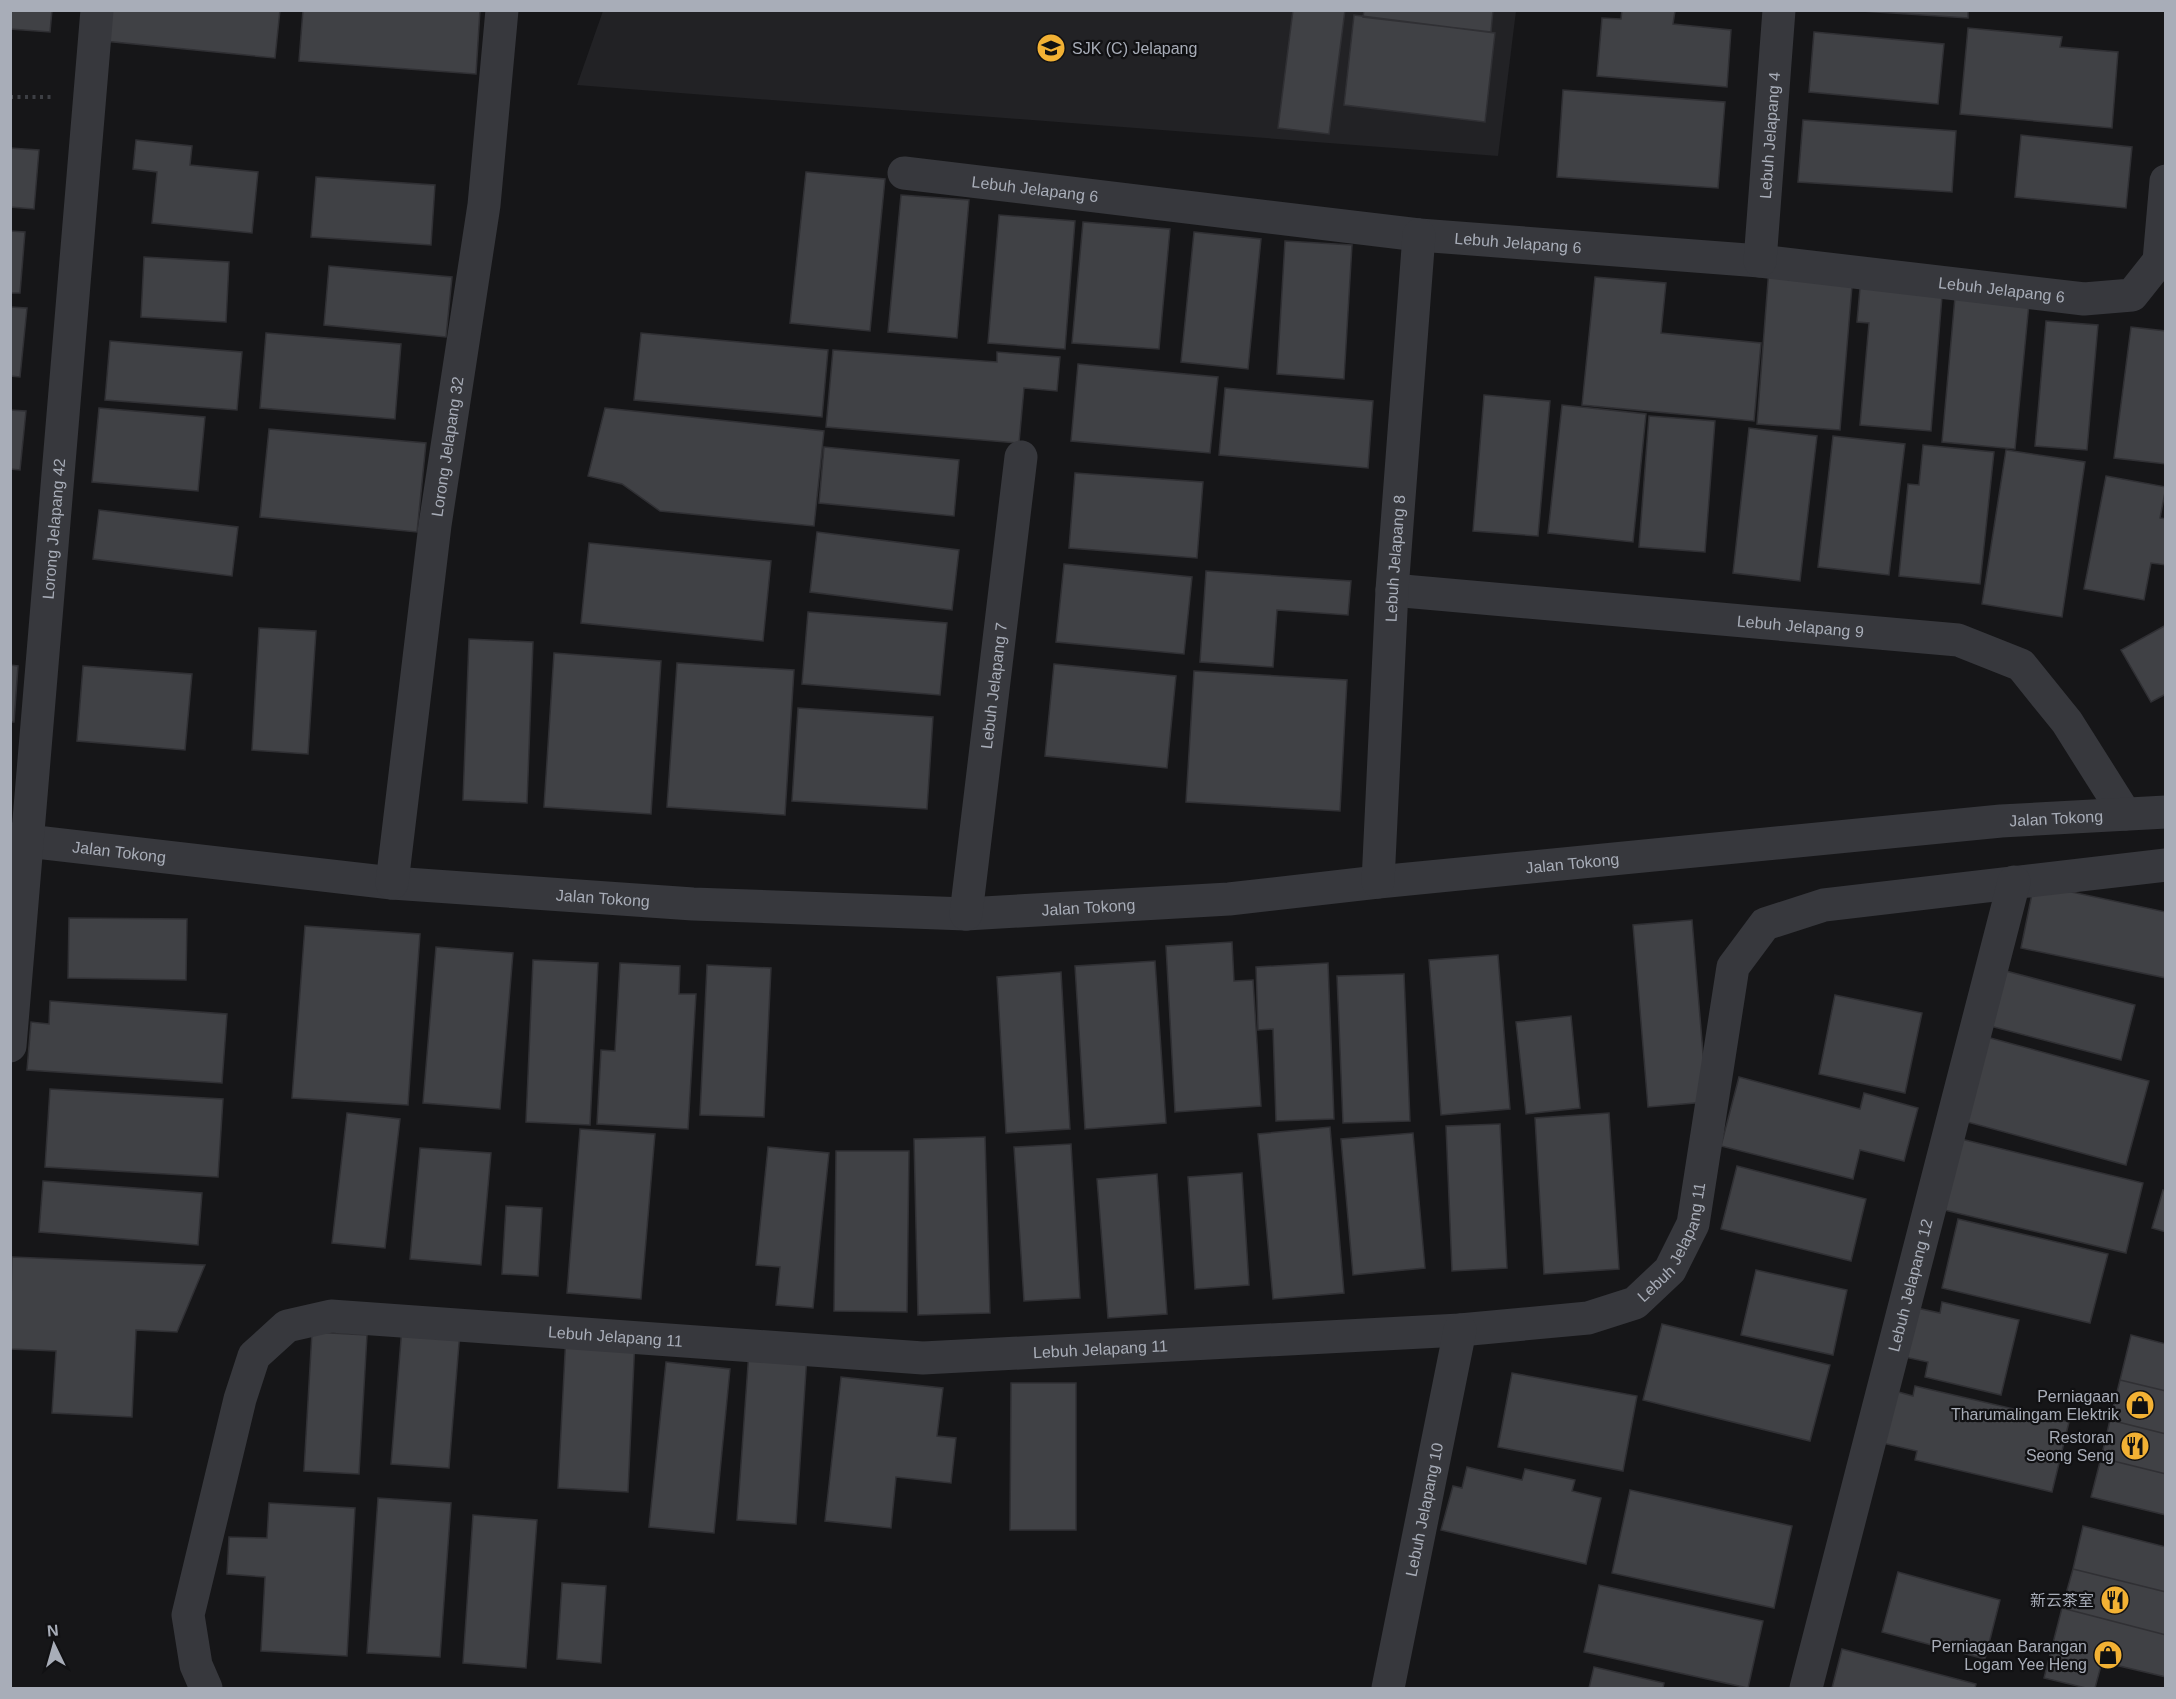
<svg xmlns="http://www.w3.org/2000/svg" width="2176" height="1699" viewBox="0 0 2176 1699" font-family="Arial,'Noto Sans SC',sans-serif">
<style>
.built{fill:#222225}
.building{fill:#404145;stroke:#303034;stroke-width:1.5}
.lines{fill:none;stroke-linecap:round;stroke-linejoin:round}
.path{stroke:#3d3f44;stroke-width:4;stroke-dasharray:3 4.5;stroke-linecap:butt}
.street{stroke:#37383d;stroke-width:33}
.labels{text-anchor:middle;dominant-baseline:central;stroke-width:4.5;stroke-linejoin:round;paint-order:stroke}
.poi-label{font-size:16px;fill:#a8adb8;stroke:#111113;text-anchor:end}
.street-label{font-size:16px;fill:#a8adb8;stroke:#111113}
</style>
<rect width="100%" height="100%" fill="#161618"/>
<!-- built -->
<path class="built" d="M 603,11 L 1516,11 L 1498,156 L 577,85 Z"/>
<!-- building -->
<path class="building" d="M 10,10 L 52,10 L 50,32 L 10,29 Z
M 107,10 L 280,10 L 275,58 L 104,41 Z
M 303,10 L 480,10 L 476,74 L 299,61 Z
M 1293,10 L 1345,10 L 1329,134 L 1278,128 Z
M 1364,10 L 1493,10 L 1491,32 L 1363,17 Z
M 1622,10 L 1675,11 L 1673,24 L 1731,30 L 1727,87 L 1597,76 L 1602,18 L 1621,19 Z
M 1846,10 L 1968,10 L 1968,18 Z
M 1354,15 L 1495,33 L 1485,122 L 1344,105 Z
M 1968,28 L 2062,37 L 2060,47 L 2118,52 L 2112,128 L 1960,114 Z
M 1814,32 L 1944,44 L 1938,104 L 1809,92 Z
M 1563,90 L 1725,102 L 1718,188 L 1557,177 Z
M 1803,120 L 1956,131 L 1952,192 L 1798,182 Z
M 2021,135 L 2132,147 L 2126,208 L 2015,197 Z
M 136,140 L 192,146 L 190,165 L 258,172 L 252,233 L 152,223 L 157,172 L 133,169 Z
M 10,148 L 39,150 L 34,209 L 10,207 Z
M 806,172 L 885,179 L 870,331 L 790,323 Z
M 316,177 L 435,185 L 431,245 L 311,237 Z
M 901,195 L 969,200 L 957,338 L 888,332 Z
M 999,215 L 1075,221 L 1065,349 L 988,343 Z
M 1083,222 L 1170,229 L 1159,349 L 1072,343 Z
M 10,231 L 25,232 L 20,293 L 10,293 Z
M 1194,232 L 1261,239 L 1248,369 L 1181,362 Z
M 1285,241 L 1352,245 L 1344,379 L 1277,374 Z
M 144,257 L 229,262 L 226,322 L 141,317 Z
M 329,266 L 452,277 L 446,337 L 324,325 Z
M 1769,268 L 1853,274 L 1840,430 L 1757,424 Z
M 1595,277 L 1666,283 L 1661,333 L 1761,343 L 1754,421 L 1582,405 Z
M 1861,277 L 1943,284 L 1931,431 L 1860,425 L 1869,323 L 1857,322 Z
M 1956,286 L 2030,293 L 2015,449 L 1942,442 Z
M 10,307 L 27,308 L 20,377 L 10,376 Z
M 2046,321 L 2098,325 L 2087,450 L 2035,446 Z
M 2131,327 L 2166,331 L 2166,464 L 2114,458 Z
M 266,333 L 401,344 L 395,419 L 260,408 Z
M 641,333 L 828,350 L 822,417 L 634,400 Z
M 110,341 L 242,352 L 237,410 L 105,400 Z
M 833,350 L 997,362 L 997,352 L 1060,357 L 1057,391 L 1024,388 L 1019,443 L 826,427 Z
M 1078,364 L 1218,377 L 1210,453 L 1071,441 Z
M 1225,388 L 1373,401 L 1368,468 L 1219,455 Z
M 1484,395 L 1550,401 L 1538,536 L 1473,531 Z
M 1562,405 L 1646,414 L 1633,542 L 1548,533 Z
M 99,408 L 205,417 L 198,491 L 92,482 Z
M 605,408 L 824,431 L 814,526 L 660,511 L 622,484 L 588,476 Z
M 10,410 L 26,411 L 20,470 L 10,469 Z
M 1649,416 L 1715,421 L 1705,552 L 1639,547 Z
M 1749,428 L 1817,436 L 1800,581 L 1733,573 Z
M 269,429 L 426,443 L 417,532 L 260,517 Z
M 1833,436 L 1905,444 L 1889,575 L 1818,567 Z
M 1923,445 L 1994,452 L 1980,584 L 1899,576 L 1908,484 L 1919,485 Z
M 824,447 L 959,460 L 954,516 L 819,503 Z
M 2006,450 L 2085,462 L 2062,617 L 1982,604 Z
M 1075,473 L 1203,482 L 1197,558 L 1069,548 Z
M 2106,476 L 2166,487 L 2160,518 L 2166,519 L 2166,565 L 2151,563 L 2144,600 L 2084,589 Z
M 99,510 L 238,527 L 232,576 L 93,559 Z
M 817,532 L 959,550 L 952,610 L 810,592 Z
M 589,543 L 771,561 L 763,641 L 581,623 Z
M 1064,564 L 1192,577 L 1184,654 L 1056,642 Z
M 1206,571 L 1351,581 L 1348,615 L 1277,610 L 1273,667 L 1200,662 Z
M 808,612 L 947,623 L 940,695 L 802,684 Z
M 2166,625 L 2166,694 L 2151,702 L 2121,650 Z
M 259,628 L 316,631 L 308,754 L 252,750 Z
M 469,639 L 533,642 L 527,803 L 463,800 Z
M 554,653 L 661,661 L 651,814 L 544,807 Z
M 677,663 L 794,670 L 785,815 L 667,807 Z
M 1054,664 L 1176,676 L 1167,768 L 1045,756 Z
M 10,665 L 18,666 L 14,722 L 10,722 Z
M 83,666 L 192,674 L 185,750 L 77,741 Z
M 1194,671 L 1347,680 L 1340,811 L 1186,802 Z
M 798,708 L 933,717 L 927,809 L 792,801 Z
M 2034,884 L 2166,912 L 2166,978 L 2021,948 Z
M 69,918 L 187,919 L 186,980 L 68,978 Z
M 1692,920 L 1707,1102 L 1648,1107 L 1633,925 Z
M 305,926 L 420,934 L 408,1105 L 292,1098 Z
M 1232,942 L 1234,981 L 1253,980 L 1261,1106 L 1175,1112 L 1166,946 Z
M 436,947 L 513,953 L 500,1109 L 423,1103 Z
M 1498,955 L 1510,1109 L 1441,1115 L 1429,960 Z
M 533,960 L 598,963 L 590,1125 L 526,1122 Z
M 1155,961 L 1166,1123 L 1085,1129 L 1075,966 Z
M 620,963 L 680,966 L 679,994 L 696,994 L 688,1129 L 597,1124 L 601,1050 L 615,1051 Z
M 1328,963 L 1334,1119 L 1276,1121 L 1273,1029 L 1258,1030 L 1256,967 Z
M 707,965 L 771,968 L 764,1117 L 700,1115 Z
M 2006,971 L 2135,1005 L 2121,1060 L 1990,1026 Z
M 1061,972 L 1070,1129 L 1006,1133 L 997,977 Z
M 1404,974 L 1410,1121 L 1343,1123 L 1337,976 Z
M 1835,995 L 1922,1013 L 1905,1093 L 1819,1074 Z
M 50,1001 L 227,1014 L 222,1083 L 27,1070 L 31,1022 L 49,1024 Z
M 1571,1016 L 1580,1108 L 1526,1114 L 1516,1022 Z
M 1983,1036 L 2149,1081 L 2126,1165 L 1960,1120 Z
M 1739,1077 L 1860,1109 L 1864,1093 L 1918,1108 L 1904,1161 L 1860,1150 L 1853,1179 L 1721,1146 Z
M 50,1089 L 223,1099 L 218,1177 L 45,1167 Z
M 347,1113 L 400,1119 L 385,1248 L 332,1243 Z
M 1609,1113 L 1619,1269 L 1544,1274 L 1535,1118 Z
M 1500,1124 L 1507,1268 L 1452,1271 L 1446,1126 Z
M 1330,1127 L 1344,1293 L 1273,1299 L 1258,1134 Z
M 580,1129 L 655,1134 L 641,1299 L 567,1293 Z
M 1413,1133 L 1425,1268 L 1353,1275 L 1341,1139 Z
M 985,1137 L 990,1313 L 918,1315 L 914,1139 Z
M 1961,1139 L 2143,1183 L 2126,1253 L 1944,1210 Z
M 1071,1144 L 1080,1298 L 1024,1301 L 1014,1147 Z
M 768,1147 L 829,1153 L 813,1308 L 776,1305 L 780,1267 L 756,1265 Z
M 420,1148 L 491,1153 L 481,1265 L 410,1259 Z
M 836,1151 L 909,1151 L 907,1312 L 834,1311 Z
M 1737,1166 L 1866,1199 L 1851,1261 L 1721,1229 Z
M 1242,1173 L 1249,1285 L 1195,1289 L 1188,1177 Z
M 1157,1174 L 1167,1314 L 1108,1318 L 1097,1179 Z
M 43,1181 L 202,1193 L 198,1245 L 39,1232 Z
M 2163,1190 L 2166,1191 L 2166,1232 L 2152,1228 Z
M 506,1206 L 542,1208 L 538,1276 L 502,1274 Z
M 1958,1219 L 2108,1254 L 2090,1323 L 1942,1288 Z
M 12,1257 L 205,1265 L 177,1332 L 136,1330 L 132,1417 L 52,1413 L 56,1351 L 10,1349 Z
M 1756,1270 L 1847,1290 L 1833,1355 L 1741,1335 Z
M 1942,1302 L 2019,1320 L 2001,1395 L 1925,1377 L 1928,1362 L 1900,1356 L 1912,1307 L 1940,1313 Z
M 1662,1324 L 1830,1365 L 1810,1441 L 1643,1400 Z
M 402,1327 L 460,1331 L 449,1468 L 391,1464 Z
M 312,1332 L 367,1335 L 359,1474 L 304,1471 Z
M 566,1335 L 635,1338 L 628,1492 L 558,1488 Z
M 2131,1335 L 2166,1344 L 2166,1391 L 2120,1380 Z
M 749,1351 L 807,1355 L 796,1524 L 737,1520 Z
M 666,1362 L 730,1369 L 714,1533 L 649,1527 Z
M 1512,1373 L 1637,1396 L 1623,1471 L 1498,1447 Z
M 841,1377 L 943,1388 L 937,1436 L 956,1438 L 951,1483 L 896,1477 L 891,1528 L 825,1521 Z
M 2120,1380 L 2166,1391 L 2166,1434 L 2110,1420 Z
M 1011,1383 L 1076,1383 L 1076,1530 L 1010,1530 Z
M 1915,1386 L 2069,1422 L 2052,1492 L 1915,1460 L 1917,1451 L 1878,1442 L 1891,1390 L 1913,1396 Z
M 2110,1420 L 2166,1434 L 2166,1474 L 2101,1458 Z
M 2101,1458 L 2166,1474 L 2166,1515 L 2091,1497 Z
M 1467,1467 L 1522,1480 L 1525,1469 L 1575,1480 L 1572,1491 L 1601,1498 L 1586,1564 L 1441,1530 L 1453,1486 L 1462,1488 Z
M 1630,1490 L 1792,1526 L 1774,1608 L 1612,1573 Z
M 378,1498 L 451,1503 L 440,1657 L 367,1653 Z
M 269,1503 L 355,1508 L 347,1656 L 261,1651 L 265,1577 L 227,1574 L 229,1537 L 267,1538 Z
M 473,1515 L 537,1520 L 526,1668 L 463,1663 Z
M 2083,1526 L 2166,1547 L 2166,1592 L 2073,1569 Z
M 2073,1569 L 2166,1592 L 2166,1635 L 2062,1608 Z
M 1898,1572 L 2000,1600 L 1985,1659 L 1882,1632 Z
M 562,1583 L 606,1586 L 601,1663 L 557,1659 Z
M 1599,1585 L 1763,1621 L 1748,1688 L 1584,1652 Z
M 2062,1608 L 2166,1635 L 2166,1677 L 2102,1662 L 2095,1688 L 2086,1688 L 2044,1678 Z
M 1842,1649 L 1976,1684 L 1975,1688 L 1832,1688 Z
M 1594,1667 L 1664,1683 L 1663,1688 L 1589,1688 Z"/>
<g class="lines">
<!-- path -->
<path class="path" d="M 10,97 L 52,97"/>
<!-- street -->
<g class="street">
<path id="s1" d="M 904,173 L 1419,235 L 1760,261 L 2084,299 L 2132,295 L 2159,261 L 2166,181"/>
<path id="s2" d="M 1760,261 L 1779,10"/>
<path id="s3" d="M 1392,590 L 1958,640 L 2021,665 L 2067,722 L 2125,814"/>
<path id="s4" d="M 10,839 L 392,883 L 693,904 L 966,914 L 1229,899 L 1378,882 L 2001,821 L 2166,812"/>
<path id="s5" d="M 1378,882 L 1392,590 L 1419,235"/>
<path id="s6" d="M 392,883 L 435,525 L 484,205 L 502,10"/>
<path id="s7" d="M 966,914 L 1021,457"/>
<path id="s8" d="M 10,1046 L 97,10"/>
<path id="s9" d="M 206,1688 L 196,1665 L 188,1615 L 240,1399 L 254,1356 L 287,1326 L 331,1316 L 923,1358 L 1460,1330 L 1588,1318 L 1635,1303 L 1670,1270 L 1693,1224 L 1733,967 L 1765,924 L 1824,905 L 2166,865"/>
<path id="s10" d="M 1388,1688 L 1460,1330"/>
<path id="s11" d="M 1806,1688 L 2014,882"/>
</g>
</g>
<!-- icons -->
<defs>
<g id="school-disc" transform="scale(1.5)"><circle r="9.5" fill="#f2b134" stroke="#111113"/><path d="M0-5L7-2L0 1L-7-2ZM-4 1L0 2.5L4 1V4Q0 6-4 4Z" fill="#111"/></g>
<g id="shop-disc" transform="scale(1.5)"><circle r="9.5" fill="#f2b134" stroke="#111113"/><path d="M-5-2.5h2.3a2.7 3.5 0 0 1 5.4 0H5L5.5 6h-11ZM-1.5-2.5h3a1.5 2.3 0 0 0-3 0Z" fill="#111"/></g>
<g id="restaurant-disc" transform="scale(1.5)"><circle r="9.5" fill="#f2b134" stroke="#111113"/><path d="M-5-6h1v4h1v-4h1v4h1v-4h1v5L-1.5 .5V6h-2V.5L-5-1ZM5-6V6H3V1.5H1.5Q1.5-4 5-6Z" fill="#111"/></g>
</defs>
<g fill-rule="evenodd">
<use href="#school-disc" x="1051" y="48"/>
<use href="#shop-disc" x="2140" y="1405"/>
<use href="#restaurant-disc" x="2135" y="1446"/>
<use href="#restaurant-disc" x="2115" y="1600"/>
<use href="#shop-disc" x="2108" y="1655"/>
</g>
<g class="labels">
<!-- poi labels -->
<g class="poi-label">
<text x="1072" y="48" text-anchor="start">SJK (C) Jelapang</text>
<text x="2119" y="1396">Perniagaan<tspan x="2119" dy="18">Tharumalingam Elektrik</tspan></text>
<text x="2114" y="1437">Restoran<tspan x="2114" dy="18">Seong Seng</tspan></text>
<text x="2094" y="1600">新云茶室</text>
<text x="2087" y="1646">Perniagaan Barangan<tspan x="2087" dy="18">Logam Yee Heng</tspan></text>
</g>
<!-- street labels -->
<g class="street-label">
<text stroke="none"><textPath href="#s2" startOffset="126">Lebuh Jelapang 4</textPath></text>
<text stroke="none"><textPath href="#s1" startOffset="132">Lebuh Jelapang 6</textPath></text>
<text stroke="none"><textPath href="#s1" startOffset="618">Lebuh Jelapang 6</textPath></text>
<text stroke="none"><textPath href="#s1" startOffset="1104">Lebuh Jelapang 6</textPath></text>
<text stroke="none"><textPath href="#s6" startOffset="440">Lorong Jelapang 32</textPath></text>
<text stroke="none"><textPath href="#s8" startOffset="519">Lorong Jelapang 42</textPath></text>
<text stroke="none"><textPath href="#s5" startOffset="324">Lebuh Jelapang 8</textPath></text>
<text stroke="none"><textPath href="#s3" startOffset="410">Lebuh Jelapang 9</textPath></text>
<text stroke="none"><textPath href="#s7" startOffset="230">Lebuh Jelapang 7</textPath></text>
<text stroke="none"><textPath href="#s4" startOffset="2054">Jalan Tokong</textPath></text>
<text stroke="none"><textPath href="#s4" startOffset="110">Jalan Tokong</textPath></text>
<text stroke="none"><textPath href="#s4" startOffset="1568">Jalan Tokong</textPath></text>
<text stroke="none"><textPath href="#s4" startOffset="596">Jalan Tokong</textPath></text>
<text stroke="none"><textPath href="#s4" startOffset="1082">Jalan Tokong</textPath></text>
<text stroke="none"><textPath href="#s9" startOffset="1816">Lebuh Jelapang 11</textPath></text>
<text stroke="none"><textPath href="#s11" startOffset="416">Lebuh Jelapang 12</textPath></text>
<text stroke="none"><textPath href="#s9" startOffset="718">Lebuh Jelapang 11</textPath></text>
<text stroke="none"><textPath href="#s9" startOffset="1204">Lebuh Jelapang 11</textPath></text>
<text stroke="none"><textPath href="#s10" startOffset="182">Lebuh Jelapang 10</textPath></text>
</g>
</g>
<!-- border -->
<rect width="2176" height="1699" fill="none" stroke="#a8adb8" stroke-width="24"/>
<!-- north arrow -->
<g transform="translate(54 1645) rotate(355)" stroke="#111113" stroke-width="4.5" paint-order="stroke">
<path d="M0-4.5L10 22L0 15L-10 22Z" fill="#a8adb8"/>
<text y="-9" font-size="16" font-weight="bold" text-anchor="middle" fill="#a8adb8">N</text>
</g>
</svg>
